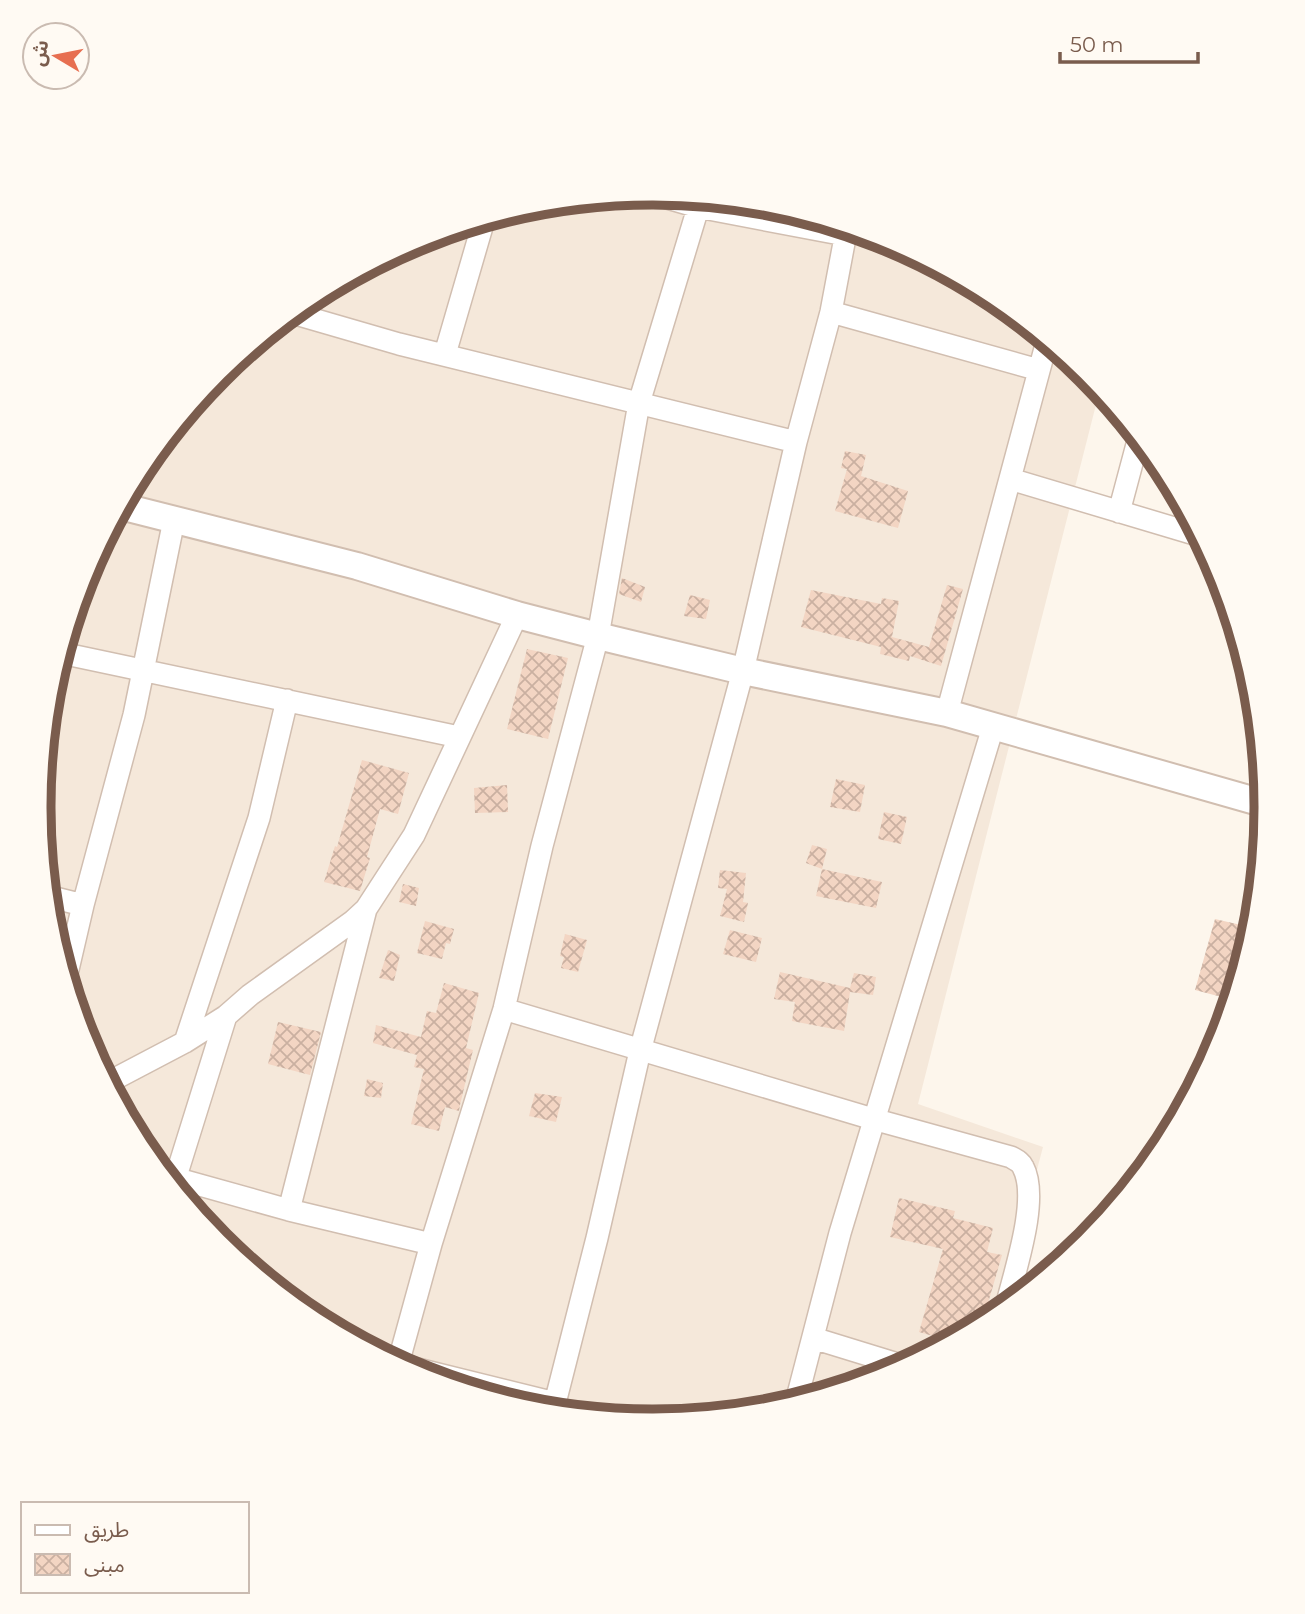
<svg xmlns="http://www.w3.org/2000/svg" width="1305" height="1614" viewBox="0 0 1305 1614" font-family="Montserrat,'Noto Sans Arabic',sans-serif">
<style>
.residential{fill:#f5e8da}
.building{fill:url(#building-cross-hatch)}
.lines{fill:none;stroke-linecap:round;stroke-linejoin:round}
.minor-casing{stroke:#d1beb0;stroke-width:24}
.tertiary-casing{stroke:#d1beb0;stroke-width:30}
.minor{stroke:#fff;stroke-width:21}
.tertiary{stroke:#fff;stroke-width:26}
.rim{fill:none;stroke:#7a5c4d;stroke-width:9}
</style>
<defs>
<pattern id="building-cross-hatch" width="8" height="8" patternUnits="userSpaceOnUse" patternTransform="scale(1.75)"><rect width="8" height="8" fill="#f3d5c3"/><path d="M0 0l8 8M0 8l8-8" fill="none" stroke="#cab0a1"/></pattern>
</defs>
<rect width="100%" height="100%" fill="#fdf6ec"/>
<!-- residential -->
<path class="residential" d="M 653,193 L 773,205 L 888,240 L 994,297 L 1087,373 L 1100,389 L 918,1104 L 1043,1147 L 999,1313 L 887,1374 L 772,1409 L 652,1421 L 532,1409 L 417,1374 L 311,1317 L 218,1241 L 142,1148 L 85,1042 L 50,926 L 39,807 L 50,687 L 85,572 L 142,466 L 219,373 L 312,296 L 418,240 L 533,205 Z"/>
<!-- building -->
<path class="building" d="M 845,451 L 866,455 L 861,476 L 908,491 L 898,528 L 835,511 L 847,469 L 841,468 Z
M 622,578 L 645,587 L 641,602 L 619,594 Z
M 947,585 L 963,589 L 941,666 L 910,656 L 909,661 L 880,654 L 881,647 L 801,627 L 811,590 L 881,604 L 882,598 L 899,601 L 892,637 L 929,647 Z
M 690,595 L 710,600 L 706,619 L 684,616 Z
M 527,649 L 568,658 L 548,739 L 507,729 Z
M 362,760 L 409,773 L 398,814 L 380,809 L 367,857 L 370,858 L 360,891 L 324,882 L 335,846 L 337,847 Z
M 836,779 L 865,785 L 860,812 L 830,807 Z
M 507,785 L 508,812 L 475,813 L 474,788 Z
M 884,812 L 907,817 L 901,844 L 878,839 Z
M 812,845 L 827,849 L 822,869 L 806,863 Z
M 822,869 L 882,882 L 876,908 L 816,896 Z
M 720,870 L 746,873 L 743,902 L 748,903 L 744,922 L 720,916 L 727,889 L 718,888 Z
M 403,884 L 419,888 L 416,906 L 399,902 Z
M 1215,919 L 1254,928 L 1233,1000 L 1195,990 Z
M 425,921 L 454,929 L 450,944 L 446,943 L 442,959 L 417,953 Z
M 730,930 L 762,938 L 756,962 L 723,954 Z
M 565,934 L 587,940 L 578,972 L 561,968 L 564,957 L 560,956 Z
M 388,950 L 400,955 L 394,981 L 379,978 Z
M 780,972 L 850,988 L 854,973 L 876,977 L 873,995 L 850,992 L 844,1031 L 792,1021 L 795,1002 L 774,999 Z
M 444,983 L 479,993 L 466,1048 L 473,1050 L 460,1105 L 459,1111 L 445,1107 L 439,1131 L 411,1124 L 424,1069 L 414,1067 L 417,1055 L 373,1043 L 376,1025 L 421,1037 L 427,1011 L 436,1013 Z
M 278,1022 L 321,1032 L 310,1075 L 268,1064 Z
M 367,1079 L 383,1083 L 381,1098 L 364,1096 Z
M 535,1093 L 562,1097 L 556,1122 L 529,1116 Z
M 899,1198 L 955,1211 L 953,1218 L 993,1228 L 987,1252 L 1002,1255 L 982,1324 L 950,1341 L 919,1332 L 943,1249 L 890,1237 Z"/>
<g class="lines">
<!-- minor casing -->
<g class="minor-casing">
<path id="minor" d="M 650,193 L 698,207 L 845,235
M 831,312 L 1039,370
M 292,313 L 399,344 L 796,442
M 445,354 L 484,220
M 1010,479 L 1201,536
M 1119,512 L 1139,437
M 61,653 L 459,737
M 947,713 L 1047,341
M 47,896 L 83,905
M 66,978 L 83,905 L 134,715 L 174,520
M 504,1009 L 873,1119 L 1011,1157 C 1016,1160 1021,1162 1023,1167 C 1040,1199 1014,1273 1006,1307
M 185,1042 L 259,818 L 287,700
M 107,1083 L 185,1042 L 226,1016 L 250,995 L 353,921 L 366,909 L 414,835 L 517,615
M 164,1175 L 289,1210 L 431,1244
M 173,1186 L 226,1016
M 289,1210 L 366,909
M 813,1338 L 904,1366
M 397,1364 L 555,1403
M 398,1364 L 431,1244 L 504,1009 L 542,846 L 598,636 L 639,403 L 701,198
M 796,1402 L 840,1233 L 993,727
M 553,1411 L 597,1238 L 640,1051 L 743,671 L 796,442 L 831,312 L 847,227"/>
</g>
<!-- tertiary casing -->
<g class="tertiary-casing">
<path id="tertiary" d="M 120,506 L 357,566 L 517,615 L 598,636 L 743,671 L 947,713 L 1266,804"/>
</g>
<!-- minor -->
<use href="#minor" class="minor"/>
<!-- tertiary -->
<use href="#tertiary" class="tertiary"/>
</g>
<!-- crop -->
<path d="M0 0H1305V1614H0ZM652 205H653A601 601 0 0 1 1254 806V808A601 601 0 0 1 653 1409H652A601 601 0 0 1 51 808V806A601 601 0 0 1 652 205Z" fill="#fffaf3" fill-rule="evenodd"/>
<path class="rim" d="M652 205H653A601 601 0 0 1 1254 806V808A601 601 0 0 1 653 1409H652A601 601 0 0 1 51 808V806A601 601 0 0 1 652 205Z"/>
<!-- legend -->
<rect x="21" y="1502" width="228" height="91" fill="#fffaf3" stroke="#cabbb1" stroke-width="2"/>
<rect x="35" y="1525" width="35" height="10" fill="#ffffff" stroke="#cabbb1" stroke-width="2"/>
<text x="84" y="1537" font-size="21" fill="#7a5c4d">طريق</text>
<rect x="35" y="1554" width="35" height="21" fill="url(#building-cross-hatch)" stroke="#cabbb1" stroke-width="2"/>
<text x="84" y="1572" font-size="21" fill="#7a5c4d">مبنى</text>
<!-- north arrow -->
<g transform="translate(56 56) rotate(280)"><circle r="33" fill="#fffaf3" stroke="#cabbb1" stroke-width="2"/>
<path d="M0-5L12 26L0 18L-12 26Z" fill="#e76f51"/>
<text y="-10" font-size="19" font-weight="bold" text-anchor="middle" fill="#7a5c4d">ش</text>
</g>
<!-- scale -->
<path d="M1060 52v10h138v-10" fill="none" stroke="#7a5c4d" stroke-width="3.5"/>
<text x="1070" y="52" font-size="21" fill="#7a5c4d" stroke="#fffaf3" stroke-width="5" paint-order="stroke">50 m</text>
</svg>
